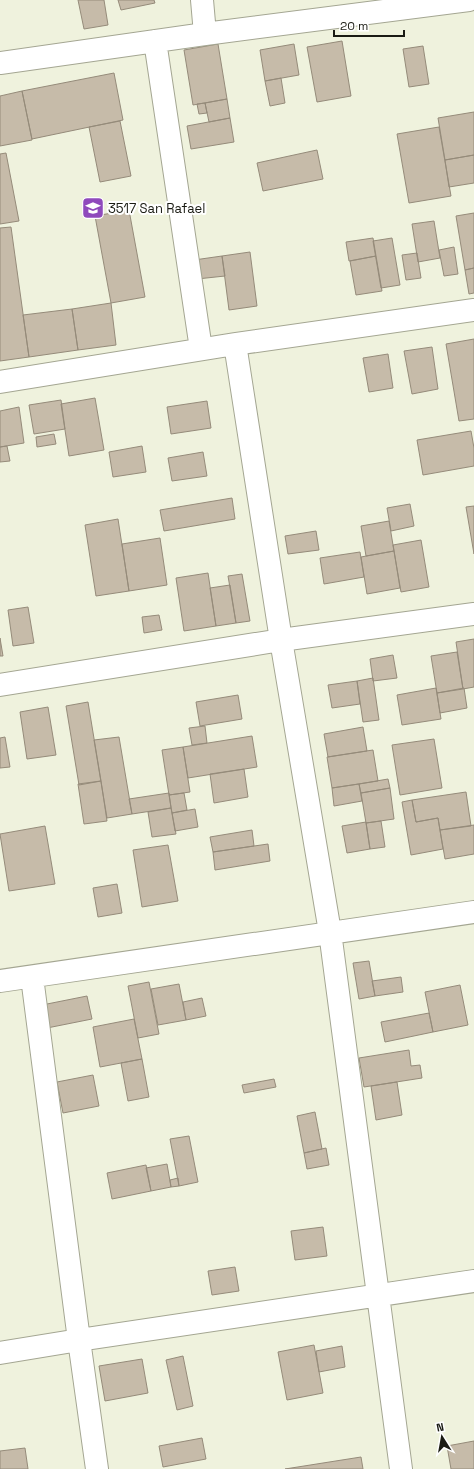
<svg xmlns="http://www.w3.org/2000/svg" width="474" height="1469" viewBox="0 0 474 1469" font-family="'Space Grotesk',sans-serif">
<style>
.building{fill:#c6bba9;stroke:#958b7a}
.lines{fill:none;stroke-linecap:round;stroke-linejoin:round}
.minor-casing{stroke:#a4a692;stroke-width:24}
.minor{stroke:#fff;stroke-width:22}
.labels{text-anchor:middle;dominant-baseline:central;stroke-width:4;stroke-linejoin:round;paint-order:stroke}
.poi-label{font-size:13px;fill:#1a1b13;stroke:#fff;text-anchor:start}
</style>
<rect width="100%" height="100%" fill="#eff2dd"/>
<!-- building -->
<path class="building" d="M 78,0 L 104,0 L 108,25 L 84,29 Z
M 118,0 L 154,0 L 155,3 L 121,10 Z
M 342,41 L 351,96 L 317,102 L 307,47 Z
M 218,44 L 227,99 L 193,105 L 184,50 Z
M 294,44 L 299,75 L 265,81 L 260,50 Z
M 423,46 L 429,84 L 409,87 L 403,49 Z
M 114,73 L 123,120 L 32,139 L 22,91 Z
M 281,78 L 285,103 L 270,106 L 265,81 Z
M 22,91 L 32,140 L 0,146 L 0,96 Z
M 227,99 L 230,118 L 209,122 L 205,103 Z
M 205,103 L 207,113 L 199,114 L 197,104 Z
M 474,112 L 474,155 L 445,160 L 438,118 Z
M 230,118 L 234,142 L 191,149 L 187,126 Z
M 120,121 L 131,176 L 100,182 L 89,127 Z
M 439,127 L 451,196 L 409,203 L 397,134 Z
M 317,150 L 323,179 L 263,191 L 257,163 Z
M 6,153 L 19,221 L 0,224 L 0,154 Z
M 474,155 L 474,183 L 449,187 L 445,160 Z
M 129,210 L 145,297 L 111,303 L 95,216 Z
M 474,213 L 474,268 L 465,270 L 456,216 Z
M 434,221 L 440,258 L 418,262 L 412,224 Z
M 11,227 L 29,357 L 0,361 L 0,228 Z
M 373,238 L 376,256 L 349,261 L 346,242 Z
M 392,238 L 400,285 L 381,288 L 373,241 Z
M 454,247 L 458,274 L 444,276 L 439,250 Z
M 250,252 L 257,306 L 229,310 L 222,256 Z
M 417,253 L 421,278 L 406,280 L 402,255 Z
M 222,256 L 225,276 L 197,279 L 194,260 Z
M 376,256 L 382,291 L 356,295 L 350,261 Z
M 474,268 L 474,293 L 469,294 L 465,270 Z
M 111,303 L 116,345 L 78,350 L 72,309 Z
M 72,309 L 78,350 L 29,357 L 23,315 Z
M 474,339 L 474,419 L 459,421 L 446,344 Z
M 432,347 L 438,389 L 412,394 L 404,351 Z
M 388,354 L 393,388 L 369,392 L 363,358 Z
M 95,398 L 104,450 L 69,456 L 61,404 Z
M 61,400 L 65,429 L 34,434 L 29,405 Z
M 207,401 L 211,428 L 171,434 L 167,407 Z
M 19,407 L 24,443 L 0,447 L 0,411 Z
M 471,431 L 474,448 L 474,466 L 423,475 L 417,440 Z
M 54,434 L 56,444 L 37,447 L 36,437 Z
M 7,446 L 10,461 L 0,462 L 0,447 Z
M 142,446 L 146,472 L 113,477 L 109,452 Z
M 203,452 L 207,476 L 172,481 L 168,458 Z
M 232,498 L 235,519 L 164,531 L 160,510 Z
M 410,504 L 414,526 L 391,531 L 387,508 Z
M 474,506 L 474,554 L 466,507 Z
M 118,519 L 129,591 L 96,596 L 85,525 Z
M 389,521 L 394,551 L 366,556 L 361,526 Z
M 316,531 L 319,550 L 288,554 L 285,536 Z
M 160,538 L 167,585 L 129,591 L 122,544 Z
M 421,540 L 429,587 L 401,592 L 393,545 Z
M 394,551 L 400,588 L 367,594 L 361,557 Z
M 360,552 L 364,577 L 324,584 L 320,558 Z
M 208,573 L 216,626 L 184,631 L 176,578 Z
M 242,574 L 250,621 L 236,623 L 228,576 Z
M 230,585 L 236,623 L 216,626 L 210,588 Z
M 28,607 L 34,643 L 13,646 L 8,610 Z
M 159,615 L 162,630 L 144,633 L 142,617 Z
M 0,638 L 3,656 L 0,656 Z
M 474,639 L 474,687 L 463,689 L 456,642 Z
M 457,652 L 463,689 L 437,693 L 431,656 Z
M 393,655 L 397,678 L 373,681 L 370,659 Z
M 373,678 L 379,720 L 363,722 L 357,681 Z
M 357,681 L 360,704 L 332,708 L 328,685 Z
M 436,688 L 441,719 L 402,725 L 397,695 Z
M 464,688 L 467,708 L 440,713 L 437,693 Z
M 238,695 L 242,719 L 200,726 L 196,702 Z
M 88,702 L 101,781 L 79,785 L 66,706 Z
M 48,707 L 56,755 L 27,759 L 20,712 Z
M 205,726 L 207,743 L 192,745 L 189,728 Z
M 363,727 L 367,751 L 328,757 L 324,734 Z
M 252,736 L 257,767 L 188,778 L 183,747 Z
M 5,737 L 10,767 L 0,768 L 0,738 Z
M 119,737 L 132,814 L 107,818 L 94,740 Z
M 434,739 L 442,788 L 400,795 L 392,745 Z
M 183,747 L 190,792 L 169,795 L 162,750 Z
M 373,750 L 378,781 L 332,788 L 327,757 Z
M 244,769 L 248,797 L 214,803 L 210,774 Z
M 388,779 L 390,788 L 361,793 L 359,784 Z
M 101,781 L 107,821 L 84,824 L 78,784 Z
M 359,784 L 362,801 L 334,806 L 332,788 Z
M 390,788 L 394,819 L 366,823 L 361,793 Z
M 466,792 L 471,826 L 440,830 L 438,818 L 416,822 L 412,800 Z
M 169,793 L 171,808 L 132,814 L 129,799 Z
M 184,793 L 187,810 L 172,813 L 169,795 Z
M 412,800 L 416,822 L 438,818 L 443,849 L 411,855 L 402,802 Z
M 171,808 L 176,834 L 152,837 L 148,812 Z
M 195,809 L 198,827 L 175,831 L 172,813 Z
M 381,821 L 385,847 L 370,849 L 366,823 Z
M 366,822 L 370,849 L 347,853 L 342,826 Z
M 474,825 L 474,854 L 445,859 L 440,830 Z
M 45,826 L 55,884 L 9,891 L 0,834 Z
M 252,830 L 254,846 L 213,852 L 210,837 Z
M 268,844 L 270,861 L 215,870 L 213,852 Z
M 168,845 L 178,901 L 142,907 L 133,850 Z
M 117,884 L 122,913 L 98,917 L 93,888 Z
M 369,961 L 375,996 L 359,999 L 353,963 Z
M 401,977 L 403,992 L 375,996 L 372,981 Z
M 149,982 L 159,1034 L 138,1038 L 128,986 Z
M 179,984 L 186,1020 L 158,1025 L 151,989 Z
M 460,985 L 468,1025 L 433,1032 L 425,992 Z
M 87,996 L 92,1019 L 47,1028 L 42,1005 Z
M 202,998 L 206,1016 L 186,1020 L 183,1002 Z
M 429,1013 L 433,1032 L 385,1042 L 381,1022 Z
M 134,1019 L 142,1059 L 100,1067 L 93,1027 Z
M 409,1050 L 411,1066 L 420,1065 L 422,1078 L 364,1087 L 359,1058 Z
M 142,1059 L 149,1097 L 128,1101 L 121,1063 Z
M 93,1075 L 99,1106 L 63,1113 L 57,1082 Z
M 274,1079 L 276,1087 L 244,1093 L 242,1085 Z
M 397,1082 L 402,1115 L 376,1120 L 371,1086 Z
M 315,1112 L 322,1149 L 304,1153 L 297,1116 Z
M 189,1136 L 198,1182 L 179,1186 L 170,1139 Z
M 326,1148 L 329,1165 L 307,1169 L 304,1153 Z
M 167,1164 L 171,1187 L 151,1191 L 146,1168 Z
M 146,1165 L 151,1191 L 112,1199 L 107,1173 Z
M 178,1178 L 179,1186 L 171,1187 L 170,1180 Z
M 323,1227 L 327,1256 L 295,1260 L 291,1231 Z
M 235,1267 L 239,1291 L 212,1295 L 208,1271 Z
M 314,1345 L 323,1393 L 287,1400 L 278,1352 Z
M 342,1346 L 345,1367 L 319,1372 L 316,1351 Z
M 183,1356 L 193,1406 L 177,1410 L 166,1360 Z
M 142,1359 L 148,1393 L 105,1401 L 99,1366 Z
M 202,1438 L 206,1459 L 163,1467 L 159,1446 Z
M 474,1441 L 474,1469 L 451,1469 L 447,1446 Z
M 25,1448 L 28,1469 L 0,1469 L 0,1451 Z
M 361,1457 L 363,1469 L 285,1469 Z"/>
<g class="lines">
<!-- minor casing -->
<g class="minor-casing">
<path id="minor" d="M 202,0 L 205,34
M 155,41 L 201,349
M 0,63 L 205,34 L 469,0
M 235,344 L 281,640 L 330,932 L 401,1469
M 0,382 L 235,344 L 474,310
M 0,685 L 281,640 L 474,614
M 32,977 L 79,1340 L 97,1469
M 0,981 L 474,912
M 0,1353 L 79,1340 L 474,1281"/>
</g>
<!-- minor -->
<use href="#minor" class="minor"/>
</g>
<!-- icons -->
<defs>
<g id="school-square" transform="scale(1.15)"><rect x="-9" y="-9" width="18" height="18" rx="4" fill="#8f49bc" stroke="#fff"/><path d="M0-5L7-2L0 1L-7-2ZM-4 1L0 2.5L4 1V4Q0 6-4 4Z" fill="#fff"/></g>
</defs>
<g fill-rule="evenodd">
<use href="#school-square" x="93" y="208"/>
</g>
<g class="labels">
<!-- poi labels -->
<g class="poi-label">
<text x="108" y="208">3517 San Rafael</text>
</g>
</g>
<!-- north arrow -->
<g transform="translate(442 1437) rotate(349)" stroke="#ffffff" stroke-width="3" paint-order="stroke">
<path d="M0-3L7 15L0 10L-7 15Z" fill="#1a1b13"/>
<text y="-6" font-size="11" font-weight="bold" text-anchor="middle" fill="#1a1b13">N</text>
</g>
<!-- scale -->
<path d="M334 30v6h70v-6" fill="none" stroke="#1a1b13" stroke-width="2"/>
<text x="340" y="30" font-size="12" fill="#1a1b13" stroke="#ffffff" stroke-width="3" paint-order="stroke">20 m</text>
</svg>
